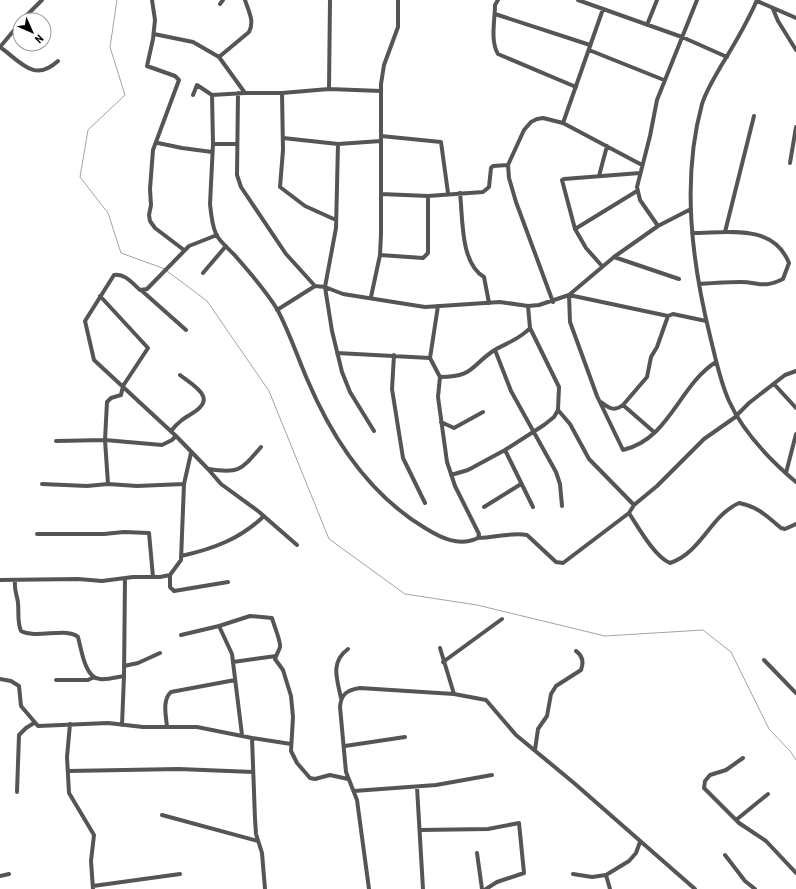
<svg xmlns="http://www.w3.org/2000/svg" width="796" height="889" viewBox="0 0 796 889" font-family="'Roboto Condensed',sans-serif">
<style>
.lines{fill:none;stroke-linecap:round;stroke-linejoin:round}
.stream{stroke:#a3a3a3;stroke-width:1}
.minor{stroke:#555;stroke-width:4}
</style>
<rect width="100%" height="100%" fill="#fff"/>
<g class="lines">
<!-- stream -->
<path class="stream" d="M 117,0 L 110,47 L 125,95 L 88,130 L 80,177 L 108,213 L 121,253 L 165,269
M 167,271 L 207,301 L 269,391 L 329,539 L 405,594 L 477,605 L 605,636 L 703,630 L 731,652 L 769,729 L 790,751 L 796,760"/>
<!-- minor -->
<path class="minor" d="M 152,0 L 155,20 L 153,39 L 147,66 L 175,76 L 179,80 L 153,150 L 150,189 L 151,205 L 149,215 L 150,221 L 155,228 L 184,250
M 498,0 L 495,5 C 495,20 490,41 498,54 L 576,87
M 578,0 L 682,37 L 727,57
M 757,0 C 747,23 734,45 721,66 C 714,78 706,91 702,104 C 681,181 692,264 711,340 C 716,360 720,381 729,401 C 743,432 770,460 796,482
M 757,1 L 796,18
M 220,4 L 223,0
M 773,9 L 778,21 L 796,50
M 495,14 L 590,45
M 22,20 L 42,0
M 647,25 L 657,0
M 154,34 L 193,42 L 219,57
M 0,47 C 21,62 34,83 58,61
M 0,47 L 20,23
M 589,50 L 664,80
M 329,89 L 330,0
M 238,93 L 237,175 L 241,187 L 286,254 L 315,286 L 325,287 L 343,294 L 425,307 L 500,302 L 528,306 L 539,305 L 569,295 L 614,257 L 658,226 L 691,209
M 245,93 L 219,57 L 249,32 C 255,21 248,10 245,0
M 282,93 L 283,150 L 280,187 L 305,206 L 336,220
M 193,95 L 197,85 L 212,95 L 245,93 L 282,93 L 329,89 L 381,91
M 212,95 L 213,144 L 210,204 C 211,214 212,225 216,234 C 220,243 232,251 238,259 C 252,275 266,291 277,309 C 289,331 297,356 307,379 C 332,438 368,494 425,528 C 441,538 459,547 478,538 L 479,534 L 455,486 L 447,462 L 438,397 L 440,377 L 430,358 L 337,353
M 563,123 L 603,9
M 381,136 L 441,142 L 448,193
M 283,138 L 338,144 L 381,141
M 158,143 L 182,148 L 212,152
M 213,144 L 236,144
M 338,144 L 336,228 L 325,287 L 332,331 L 342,372 L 350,392 L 374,431
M 790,163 L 796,127
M 599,176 L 607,146
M 460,193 C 463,218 460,263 484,277 L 489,303
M 381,194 L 428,196 L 483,192 L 489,187 L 491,168 L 493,166 L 508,165
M 658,226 L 640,200 L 637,187 L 650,136 L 657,100 L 697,0
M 575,229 L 637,191
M 725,232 L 754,116
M 692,233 C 727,233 773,223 789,263 L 783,279 C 762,289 760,282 740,282 C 727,282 713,283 699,284
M 217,235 L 189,246 L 147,289 L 140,290 C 133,284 125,273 114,275 L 85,321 L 94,360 L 176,436 L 208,469 L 221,484 L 258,511 L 297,545
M 380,255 L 423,258 L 428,253 L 428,196
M 614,257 L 679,279
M 602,266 L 586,248 L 575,229 L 562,180 L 564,179 L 640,173
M 203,273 L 226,246
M 141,290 L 186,330
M 100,296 L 148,348 L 123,386 L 121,395 L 111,398 L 107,402 L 105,440 L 108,484
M 371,297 L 380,255 L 381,234 L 381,84 L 384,65 L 398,27 L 398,0
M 553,302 L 516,202 L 509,178 L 508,165 L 524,130 L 531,122 L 537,119 L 543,118 L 563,123 L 642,165
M 277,310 L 315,286
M 706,321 L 673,314 L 668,316 L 569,295 L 570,322 L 597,396 L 623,450 C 670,439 679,385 716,362
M 495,350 L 511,391 L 556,472 L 560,484 L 562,506
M 394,355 L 392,389 L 403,458 L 425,503
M 430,358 L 438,306
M 440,377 C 473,377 470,367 493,351 C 506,343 519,340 530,328
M 774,384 L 796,408
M 601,402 C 609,408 614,412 623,405
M 558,410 L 570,424 L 589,459 L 634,505
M 441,422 L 454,428 L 483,412
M 171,431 C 174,427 178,423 182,420 C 188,415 208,407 203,396 C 200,388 186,380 180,375
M 654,432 L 623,405 L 647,377 L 651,357 L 657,347 L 668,316
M 56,441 L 105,440 L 162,445 L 172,440 L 176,436
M 505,450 L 533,507
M 209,469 C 239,474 241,470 261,447
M 786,473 L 796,434
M 451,475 L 468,470 L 505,450 L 544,425 L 554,417 L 558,410 L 559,387 L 530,328 L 528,306
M 42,484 L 87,486 L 108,484 L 137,486 L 184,484
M 484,507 L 521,484
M 629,513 C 638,527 655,557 670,563 C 702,552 710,516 739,503 C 757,506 768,517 781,528 L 785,529 L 796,524
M 37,534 L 104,534 L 124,532 L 149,533 L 153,577
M 478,538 C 495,538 510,532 527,535 L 556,562 L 563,563 L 629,513 L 634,505 L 657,486 L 704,439 L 734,418 L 749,403 L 785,375 L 796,371
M 181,556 C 213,549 240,539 264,516
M 170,575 L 170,587 L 174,591 L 228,582
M 0,580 L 78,579 L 102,581 L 133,577 L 160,577 L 170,575 L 181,560 L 184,484 L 191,453
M 15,581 C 14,591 17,594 18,603 C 19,612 17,622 21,631 C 36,639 68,627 78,637 C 81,648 85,679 100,679 C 107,680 117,677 124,676
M 219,626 L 250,616 L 272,618 C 274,626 281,641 280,647 C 279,651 276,655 275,659 L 283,670 L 291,696 L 293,717 L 291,751 L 297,763 L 310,778 L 315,779 L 330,775 L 348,779
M 181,635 L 219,626 L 232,654 L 242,735
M 440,648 L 454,694
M 764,660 L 796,693
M 233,662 L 276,656
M 443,662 L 502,619
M 124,666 L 138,663 L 160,653
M 0,679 L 11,681 L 19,686 L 21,706 L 38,726 L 108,723 L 143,727 L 197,727 L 252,738 L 255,819 L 256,834 L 262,853 L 265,889
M 56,680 L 88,680 L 94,677
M 341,698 C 337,679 330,662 348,649
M 70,724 L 67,757 L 69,793 L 94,835 L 91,861 L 93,889
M 122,725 L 124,676 L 125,578
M 167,727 C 166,715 162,700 171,692 L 235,680
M 252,738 L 291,744
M 345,746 L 405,737
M 535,750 L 538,729 L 547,716 L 551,694 L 556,686 L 581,670 C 584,662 583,656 576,651
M 743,758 L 726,770 L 710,775 L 705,781 L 704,788 L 739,823 L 766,841 L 796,873
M 68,771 L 179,769 L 253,772
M 417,787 L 423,889
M 354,791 L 436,785 L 492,775
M 17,792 L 19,735 L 26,728 L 34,723
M 162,815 L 258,841
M 736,820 L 768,794
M 421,830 L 488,829 L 519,823 L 524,873 L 497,882 L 486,889
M 477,853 L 482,889
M 725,855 L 745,881 L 755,889
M 573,874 L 592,877 L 606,875 L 629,861 L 636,853 L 640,842
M 606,875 L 610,889
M 0,876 L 9,874
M 93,886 L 180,874
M 369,889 L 357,800 L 346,772 L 340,707 C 341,694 347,690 360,688 L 454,694 L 486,700 L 516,735 L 574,783 L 695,889"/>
</g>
<!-- north arrow -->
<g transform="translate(32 32) rotate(135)"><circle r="19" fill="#ffffff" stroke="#999999"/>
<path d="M0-3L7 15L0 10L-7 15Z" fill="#000000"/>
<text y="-6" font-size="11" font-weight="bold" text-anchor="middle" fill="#000000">N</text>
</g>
</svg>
